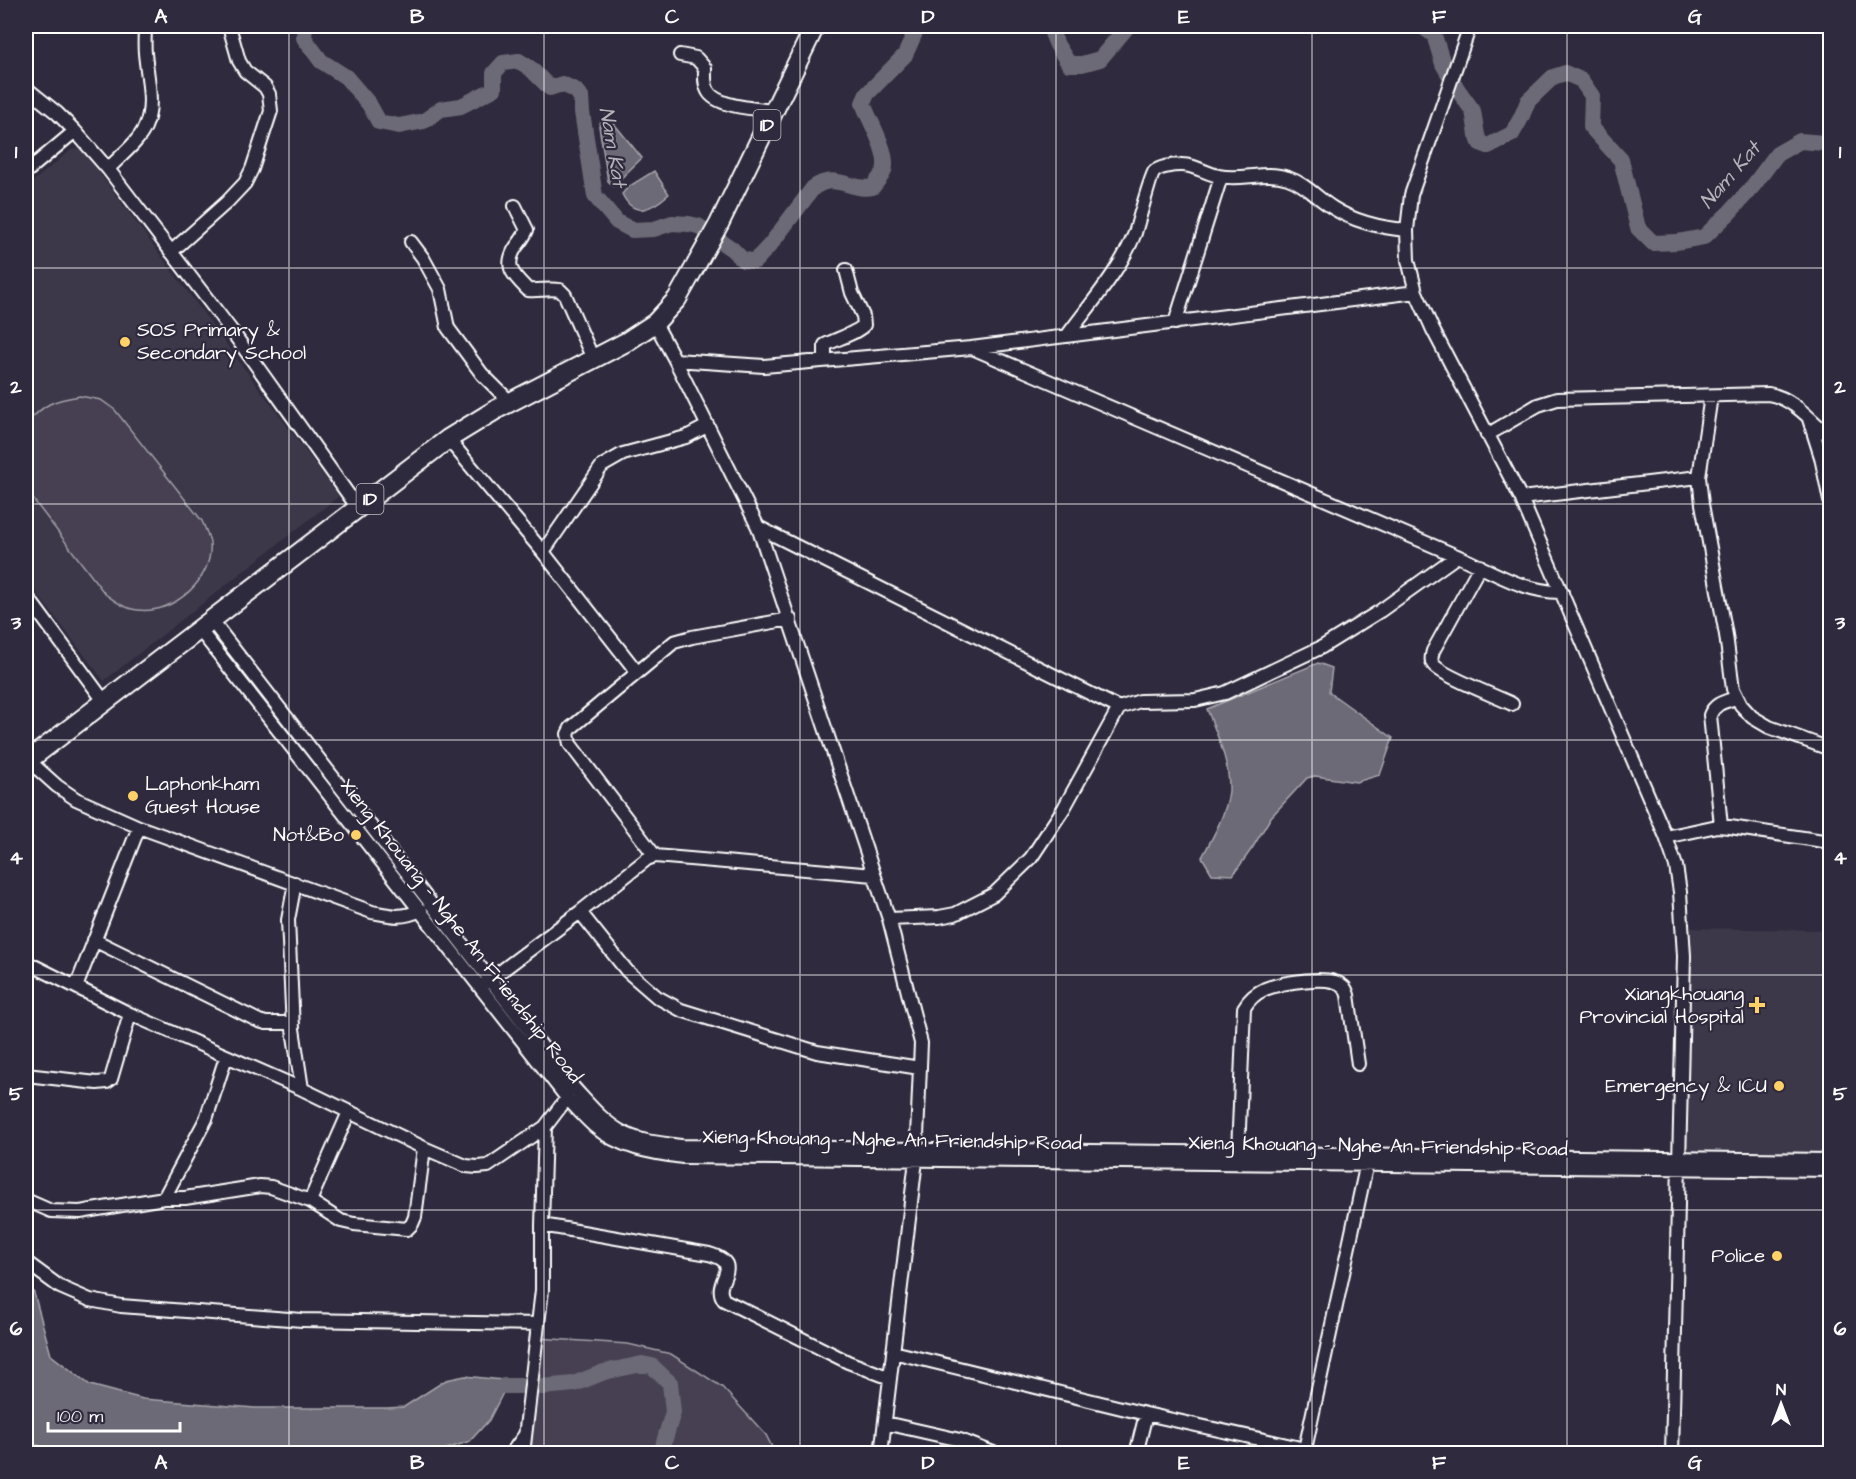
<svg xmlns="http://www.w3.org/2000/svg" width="1856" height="1479" viewBox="0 0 1856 1479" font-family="'Architects Daughter',sans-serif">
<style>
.built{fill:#3c3749}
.green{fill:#464152;stroke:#a2a0a8;stroke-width:1.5}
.water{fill:#6d6a77;stroke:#a7a6ad;stroke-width:1.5}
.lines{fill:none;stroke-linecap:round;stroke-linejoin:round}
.river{stroke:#6d6a77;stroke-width:16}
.minor-casing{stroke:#fff;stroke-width:16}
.highway-casing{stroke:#fff;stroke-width:22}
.minor{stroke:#2f2a3d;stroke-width:12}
.highway{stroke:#2f2a3d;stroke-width:18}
.grid{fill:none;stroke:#fff;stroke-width:1.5;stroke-opacity:0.55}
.poi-dot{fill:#ffd166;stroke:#2f2a3d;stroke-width:2}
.labels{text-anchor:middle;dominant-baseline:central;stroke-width:4.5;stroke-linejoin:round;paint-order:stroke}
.shield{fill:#2f2a3d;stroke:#c1bfc5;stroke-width:1.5}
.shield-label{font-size:18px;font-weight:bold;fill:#fff}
.poi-label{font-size:20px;fill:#fff;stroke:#2f2a3d;text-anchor:end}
.street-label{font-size:20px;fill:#fff;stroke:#2f2a3d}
.water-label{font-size:21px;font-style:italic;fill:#b6b4bb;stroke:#2f2a3d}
.neatline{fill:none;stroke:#fff;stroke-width:2}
.grid-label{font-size:20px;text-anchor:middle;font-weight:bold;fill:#fff}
</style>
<rect width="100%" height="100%" fill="#2f2a3d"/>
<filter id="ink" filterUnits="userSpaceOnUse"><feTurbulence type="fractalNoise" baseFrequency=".0167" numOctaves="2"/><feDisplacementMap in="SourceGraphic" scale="12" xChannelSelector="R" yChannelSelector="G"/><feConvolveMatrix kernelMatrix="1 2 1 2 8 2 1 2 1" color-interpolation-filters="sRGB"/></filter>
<g filter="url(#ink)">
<!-- built -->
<path class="built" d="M 81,148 L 339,496 L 104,681 L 26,579 L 26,187 L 71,150 Z
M 1682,928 L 1830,930 L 1830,1160 L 1680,1158 Z"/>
<!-- green -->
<path class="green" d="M 80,396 L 101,400 L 115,410 L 202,521 C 205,528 209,536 210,543 C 214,579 173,615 138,610 C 125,609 115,601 105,594 L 26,490 L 26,424 C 44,404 53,400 80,396 Z
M 537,1338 L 628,1344 L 671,1354 L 722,1387 L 766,1435 L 775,1453 L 528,1453 Z"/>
<!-- water -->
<path class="water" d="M 607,115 L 642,158 L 613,186 L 608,181 L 599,126 L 602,119 Z
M 654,171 L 669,194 C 652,209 634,219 622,194 L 628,187 Z
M 1318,663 L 1332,668 L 1329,692 L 1393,738 L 1380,775 L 1356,782 L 1315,776 L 1307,778 L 1271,817 L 1253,847 L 1233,875 L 1212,874 L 1202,857 C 1212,839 1227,812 1229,791 C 1230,763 1217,735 1207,709 Z
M 26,1285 L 34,1293 L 51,1355 L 90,1385 L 143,1399 L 255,1408 L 387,1408 L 404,1407 L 446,1380 L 465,1376 L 502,1380 L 504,1391 L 489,1420 L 470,1441 L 435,1453 L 66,1453 L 26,1442 Z"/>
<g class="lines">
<!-- river -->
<path class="river" d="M 305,26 L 304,38 L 321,61 L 346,77 L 369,104 L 379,122 L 399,126 L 424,121 L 441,109 L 461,106 L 494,89 L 494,73 L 503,63 L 519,61 L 530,68 L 550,88 L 562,84 L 575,90 L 581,97 L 582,112 L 595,196 L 617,222 L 632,230 L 654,229 L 672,223 L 689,224 L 698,226 L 732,249 L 743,260 L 755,261 L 770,245 L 813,188 C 837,171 850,192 873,187 C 876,182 882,176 884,171 C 890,153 869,121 863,103 L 867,94 L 905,55 L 918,26
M 1049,26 L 1057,45 L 1069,64 L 1082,64 L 1100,59 L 1128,26
M 1422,26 L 1434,35 L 1443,64 L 1458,90 L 1473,111 L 1477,135 L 1480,143 L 1488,146 L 1512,134 L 1521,118 L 1528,101 L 1553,77 L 1565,73 L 1581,80 L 1592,96 L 1591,127 L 1621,160 L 1638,228 L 1653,243 L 1677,242 L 1704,237 L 1730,212 L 1753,186 L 1777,154 L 1800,141 L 1824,143 L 1830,147
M 504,1386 L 520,1386
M 542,1387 L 574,1384 L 604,1372 L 642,1364 L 652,1366 L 670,1383 L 673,1412 L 664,1442 L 662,1454"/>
<!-- minor casing -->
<g class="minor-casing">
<path id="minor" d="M 1470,26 L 1411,195 L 1407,230 L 1408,260 L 1416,292 L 1433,330 L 1521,498 L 1666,837 L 1676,866 L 1680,892 L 1684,956 L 1672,1454
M 680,55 L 696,58 L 705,68 C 705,76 704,84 708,91 C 716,107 758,109 774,111
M 26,88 L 57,113 L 75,131 L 108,169 L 231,330 L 358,508
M 108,169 C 120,156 138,143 145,127 C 155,105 147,77 145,53 C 144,44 145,35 145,26
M 26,172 L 75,131
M 515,206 L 527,230 C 524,237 520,242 516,247 C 503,267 514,276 528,290 C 539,291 549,288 560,290 L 565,295 L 593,359
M 411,242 L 423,258 L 440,289 L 448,328 L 482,374 L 510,402
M 171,252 L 227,202 L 245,183 L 252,169 L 271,111 L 269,94 L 265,87 L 245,71 L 239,61 L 229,26
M 655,323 L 675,360 L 758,527 L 889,919 L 921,1043 L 916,1160 L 881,1454
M 1175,323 L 1221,177
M 1067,336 C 1091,303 1120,271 1135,233 C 1138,223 1151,175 1154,172 C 1159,167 1173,165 1180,165 C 1194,164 1206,174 1219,176 C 1241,181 1265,170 1288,178 C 1306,184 1317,198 1333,208 C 1355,222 1382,228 1407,230
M 972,348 L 1457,556 C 1490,570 1525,593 1562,592
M 675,360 L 764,366 L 971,348 L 1416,292
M 825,360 L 825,345 C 836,339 857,333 864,325 L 863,316 L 852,293 L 846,270
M 1711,396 L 1699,477 L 1702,504 L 1726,635 L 1733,689 L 1741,705 L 1752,717 L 1769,727 L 1830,749
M 1809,419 L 1821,457 L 1830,501
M 1487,435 L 1538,405 L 1557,399 L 1768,394 C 1792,397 1812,421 1830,437
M 448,439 L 543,552 L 637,672
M 1521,498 L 1699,477
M 758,527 L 1119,708
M 543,552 L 602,466 L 623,454 L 686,437 L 707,426
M 1480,566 L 1433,651 C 1432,655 1430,660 1433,664 C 1440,675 1498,697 1512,704
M 26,595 L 104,701
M 211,620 L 574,1088 C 588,1103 603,1122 622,1132 C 639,1142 661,1143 681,1146 L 1830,1160
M 199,629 L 567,1098 C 576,1108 585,1118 594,1126 C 619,1148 652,1153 683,1157 L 1830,1170
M 28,760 L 57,786 L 76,799 L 139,827 L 372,912 C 392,916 401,919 421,910
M 1721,826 L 1710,715 C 1715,703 1724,702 1736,698
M 1666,837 L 1717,826 L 1730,827 L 1830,842
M 655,856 L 570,744 L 568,734 L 571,728 L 674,642 L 692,637 L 790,619
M 295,883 L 288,920 L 293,1029 L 302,1089
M 580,912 L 627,971 L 657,997 L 681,1010 L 817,1052 L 920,1068
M 889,919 L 939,917 L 955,914 L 994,894 L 1031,858 L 1064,808 L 1119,708 L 1140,701 L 1195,700 L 1225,693 L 1322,647 L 1380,611 L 1457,556
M 94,940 L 259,1021 L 266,1023 L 293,1023
M 26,962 L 130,1014 L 302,1089 L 424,1148 L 466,1166 L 477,1167 L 488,1166 L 545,1127
M 484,984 L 580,912 L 647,859 L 655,856 L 874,875
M 76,987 L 139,827
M 26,1075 L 97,1083 L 107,1082 L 111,1079 L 130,1014
M 1238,1152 L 1244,1008 C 1249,999 1256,993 1265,989 C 1281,983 1331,973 1344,987 C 1346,989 1347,992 1348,995 L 1358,1064
M 164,1198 L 206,1119 L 226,1057
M 26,1200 L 51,1211 L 80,1212 L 164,1198 L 185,1198 L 260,1186 L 271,1187 L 310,1201 L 341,1221 L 354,1224 L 407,1229 L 412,1224 L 415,1217 L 424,1148
M 310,1201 L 349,1112
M 542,1225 L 709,1254 C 747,1265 710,1281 724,1300 L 848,1362 L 890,1378
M 26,1262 L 60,1287 L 90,1300 L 121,1306 L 302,1320 L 538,1324
M 893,1352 L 1146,1414 L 1305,1449
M 885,1423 L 960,1440 L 996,1454
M 511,1454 L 524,1436
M 523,1454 L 542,1290 L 542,1225 L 545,1127 L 567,1098
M 1136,1454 L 1146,1414
M 1304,1454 L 1368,1158"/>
</g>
<!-- highway casing -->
<g class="highway-casing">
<path id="highway" d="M 26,762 L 448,439 L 497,409 L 626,342 L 655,323 L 677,299 L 719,224 L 815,26"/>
</g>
<!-- minor -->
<use href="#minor" class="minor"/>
<!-- highway -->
<use href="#highway" class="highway"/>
</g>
</g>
<!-- grid -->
<path class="grid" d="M 289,26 L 289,1454M 544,26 L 544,1454M 800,26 L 800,1454M 1056,26 L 1056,1454M 1312,26 L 1312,1454M 1567,26 L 1567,1454M 26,268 L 1830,268M 26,504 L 1830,504M 26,740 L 1830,740M 26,975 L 1830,975M 26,1210 L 1830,1210"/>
<!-- markers -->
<g class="poi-dot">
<circle cx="125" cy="342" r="6"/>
<circle cx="133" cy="796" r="6"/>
<circle cx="356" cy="835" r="6"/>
<path d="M1754 996h6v6h6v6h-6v6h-6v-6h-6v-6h6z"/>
<circle cx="1779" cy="1086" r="6"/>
<circle cx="1777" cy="1256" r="6"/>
</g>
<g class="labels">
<!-- shield labels -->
<g class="shield">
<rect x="753.5" y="110" width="27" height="30" rx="4.5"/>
<rect x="356.5" y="484" width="27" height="30" rx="4.5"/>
</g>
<g class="shield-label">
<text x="767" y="125">1D</text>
<text x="370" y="499">1D</text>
</g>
<!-- poi labels -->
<g class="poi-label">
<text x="137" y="330" text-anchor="start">SOS Primary &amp;<tspan x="137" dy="23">Secondary School</tspan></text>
<text x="145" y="784" text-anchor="start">Laphonkham<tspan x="145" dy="23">Guest House</tspan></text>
<text x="344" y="835">Not&amp;Bo</text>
<text x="1744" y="994">Xiangkhouang<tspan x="1744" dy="23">Provincial Hospital</tspan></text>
<text x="1767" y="1086">Emergency &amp; ICU</text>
<text x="1765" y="1256">Police</text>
</g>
<!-- street labels -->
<g class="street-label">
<text transform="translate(461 931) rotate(52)">Xieng Khouang - Nghe An Friendship Road</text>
<text transform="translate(892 1140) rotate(1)">Xieng Khouang - Nghe An Friendship Road</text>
<text transform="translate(1378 1146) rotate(1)">Xieng Khouang - Nghe An Friendship Road</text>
</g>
<!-- water labels -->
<g class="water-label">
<text transform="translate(613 147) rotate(80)">Nam Kat</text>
<text transform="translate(1730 175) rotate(-49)">Nam Kat</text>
</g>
</g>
<!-- margin -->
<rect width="1856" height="1479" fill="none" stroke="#2f2a3d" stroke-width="66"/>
<!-- north arrow -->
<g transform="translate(1781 1404)" stroke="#2f2a3d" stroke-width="4.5" paint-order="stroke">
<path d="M0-4.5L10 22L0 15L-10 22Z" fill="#ffffff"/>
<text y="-9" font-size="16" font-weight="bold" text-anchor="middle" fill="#ffffff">N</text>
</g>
<!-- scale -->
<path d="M48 1422v9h132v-9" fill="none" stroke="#ffffff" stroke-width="3"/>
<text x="57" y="1422" font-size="18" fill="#ffffff" stroke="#2f2a3d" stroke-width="4.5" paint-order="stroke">100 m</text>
<rect x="33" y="33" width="1790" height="1413" class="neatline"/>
<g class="grid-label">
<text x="161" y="23">A</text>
<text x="417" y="23">B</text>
<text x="672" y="23">C</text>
<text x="928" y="23">D</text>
<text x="1184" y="23">E</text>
<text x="1439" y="23">F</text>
<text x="1695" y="23">G</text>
<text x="16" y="158">1</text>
<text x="1840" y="158">1</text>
<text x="16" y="393">2</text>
<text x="1840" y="393">2</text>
<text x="16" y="629">3</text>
<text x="1840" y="629">3</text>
<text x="16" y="864">4</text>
<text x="1840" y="864">4</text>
<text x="16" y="1100">5</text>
<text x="1840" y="1100">5</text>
<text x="16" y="1335">6</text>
<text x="1840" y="1335">6</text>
<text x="161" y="1469">A</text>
<text x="417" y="1469">B</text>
<text x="672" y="1469">C</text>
<text x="928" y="1469">D</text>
<text x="1184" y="1469">E</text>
<text x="1439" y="1469">F</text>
<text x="1695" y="1469">G</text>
</g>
</svg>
